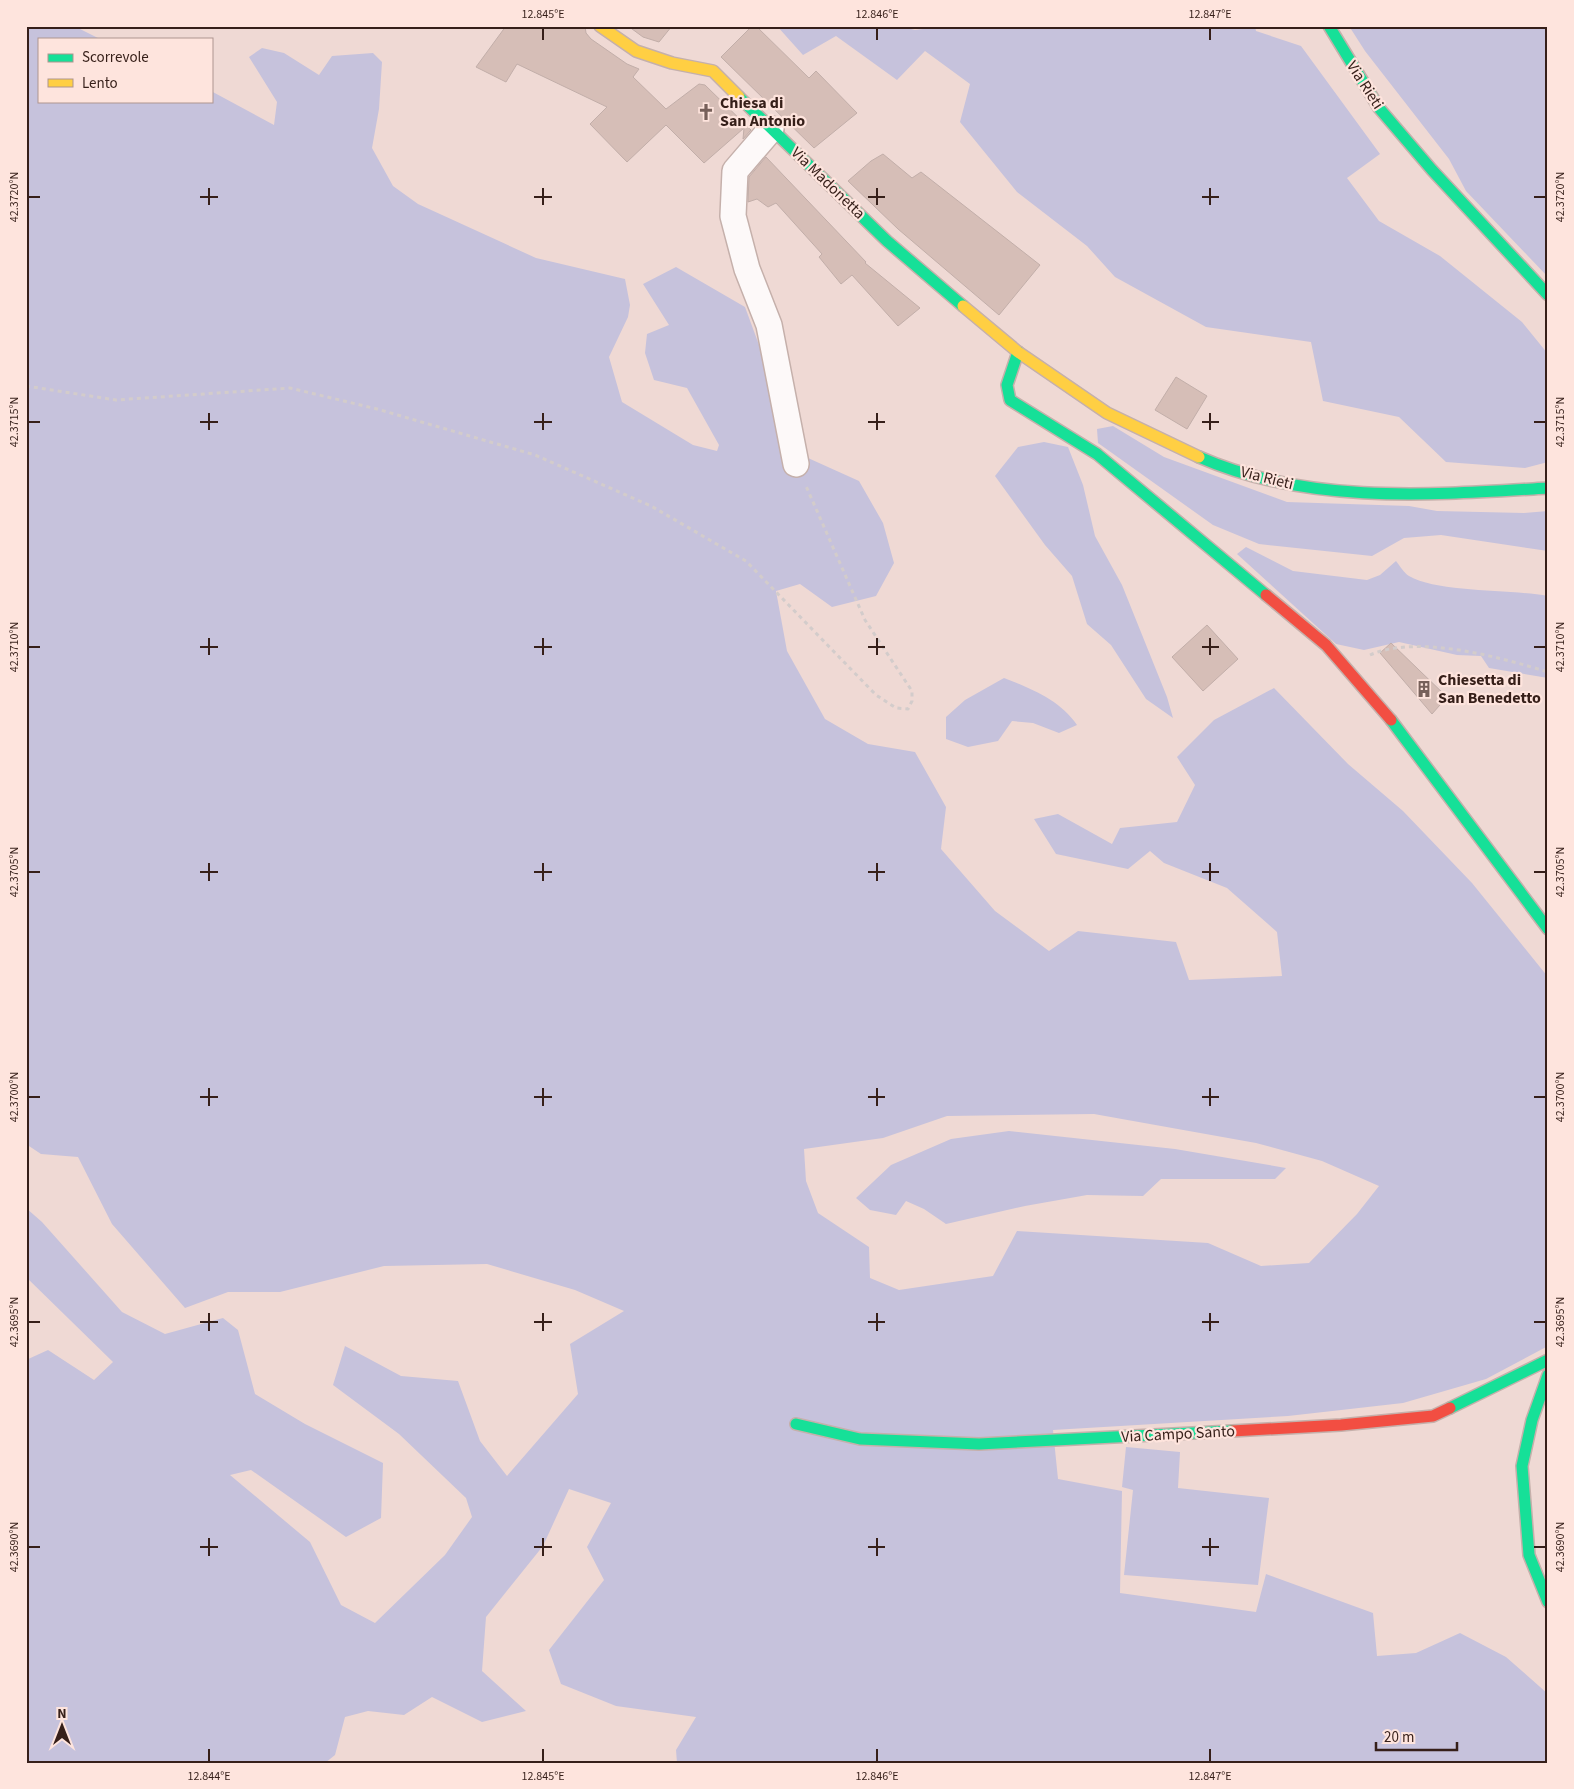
<svg xmlns="http://www.w3.org/2000/svg" width="1574" height="1789" viewBox="0 0 1574 1789" font-family="'Source Sans 3',sans-serif">
<style>
.green{fill:#c6c2dc;fill-rule:evenodd}
.building{fill:#d6beb7;stroke:#c2aea9}
.lines{fill:none;stroke-linecap:round;stroke-linejoin:round}
.street-casing{stroke:#c5b0ab;stroke-width:28}
.fast-casing{stroke:#c5b0ab;stroke-width:14}
.slow-casing{stroke:#c5b0ab;stroke-width:14}
.jam-casing{stroke:#c5b0ab;stroke-width:14}
.path{stroke:#d3cccb;stroke-width:3;stroke-dasharray:4 4;stroke-linecap:butt}
.street{stroke:#fdf9f9;stroke-width:25}
.fast{stroke:#16e098;stroke-width:11}
.slow{stroke:#ffcf43;stroke-width:11}
.jam{stroke:#f24e42;stroke-width:11}
.ticks{fill:none;stroke:#361f19;stroke-width:2}
.labels{text-anchor:middle;dominant-baseline:central;stroke-width:4.5;stroke-linejoin:round;paint-order:stroke}
.street-label{font-size:16px;fill:#361f19;stroke:#fee4dd}
.poi-label{font-size:16px;font-weight:bold;fill:#361f19;stroke:#fee4dd;text-anchor:start}
.neatline{fill:none;stroke:#361f19;stroke-width:2}
.ticks-label{font-size:12px;text-anchor:middle;fill:#361f19}
</style>
<rect width="100%" height="100%" fill="#efd9d4"/>
<!-- green -->
<path class="green" d="M 26,26 L 74,26 L 100,39 L 39,39 L 39,101 L 211,101 L 211,91 L 274,125 L 277,102 L 249,57 L 262,48 L 284,53 L 319,75 L 332,56 L 373,53 L 382,62 L 379,109 L 372,148 L 393,186 L 418,204 L 536,258 L 625,279 L 630,305 L 628,317 L 609,357 L 622,402 L 693,445 L 717,451 L 719,445 L 687,388 L 654,380 L 645,353 L 647,334 L 669,325 L 643,284 L 676,267 L 745,307 L 766,364 L 784,440 L 808,458 L 859,481 L 883,523 L 894,563 L 876,596 L 832,607 L 800,584 L 776,591 L 787,651 L 825,719 L 868,744 L 915,752 L 946,807 L 941,849 L 995,911 L 1049,951 L 1078,931 L 1176,942 L 1189,980 L 1282,976 L 1277,932 L 1227,888 L 1164,863 L 1150,851 L 1128,869 L 1056,854 L 1034,819 L 1058,814 L 1112,844 L 1120,828 L 1177,822 L 1195,785 L 1177,757 L 1214,720 L 1274,688 L 1348,764 L 1403,811 L 1472,883 L 1548,977 L 1548,1346 L 1486,1379 L 1403,1403 L 1288,1416 L 1053,1430 L 1058,1479 L 1122,1491 L 1120,1593 L 1256,1612 L 1266,1574 L 1373,1613 L 1377,1656 L 1416,1653 L 1460,1633 L 1506,1657 L 1548,1694 L 1548,1763 L 677,1763 L 676,1750 L 696,1717 L 616,1706 L 561,1684 L 549,1650 L 604,1580 L 587,1547 L 611,1503 L 569,1489 L 543,1546 L 486,1617 L 482,1671 L 526,1711 L 482,1722 L 432,1697 L 404,1715 L 368,1711 L 345,1717 L 335,1755 L 325,1763 L 26,1763 L 26,1360 L 48,1350 L 94,1380 L 113,1362 L 26,1277 L 26,1208 L 42,1222 L 122,1312 L 165,1334 L 223,1318 L 238,1330 L 255,1394 L 305,1424 L 383,1463 L 381,1518 L 346,1537 L 251,1470 L 230,1475 L 310,1542 L 341,1605 L 375,1623 L 445,1555 L 472,1517 L 466,1498 L 399,1434 L 333,1385 L 345,1346 L 401,1376 L 458,1381 L 480,1441 L 507,1476 L 578,1394 L 570,1344 L 624,1311 L 575,1290 L 487,1264 L 384,1266 L 280,1292 L 228,1292 L 185,1308 L 112,1224 L 78,1157 L 41,1154 L 26,1144 ZM 1094,1114 L 1256,1143 L 1322,1161 L 1379,1186 L 1357,1214 L 1309,1263 L 1261,1266 L 1208,1243 L 1017,1231 L 993,1276 L 899,1290 L 870,1278 L 869,1247 L 818,1213 L 806,1181 L 804,1149 L 883,1138 L 947,1116 Z
M 777,26 L 899,26 L 915,30 L 946,26 L 1255,26 L 1256,31 L 1301,46 L 1380,154 L 1347,178 L 1379,221 L 1440,256 L 1522,322 L 1548,354 L 1548,462 L 1525,468 L 1446,462 L 1399,417 L 1323,401 L 1311,342 L 1206,327 L 1115,277 L 1087,246 L 1017,192 L 960,122 L 970,84 L 925,51 L 897,80 L 836,36 L 803,55 Z
M 1349,26 L 1548,26 L 1548,277 L 1466,191 L 1449,159 L 1365,51 Z
M 1113,426 L 1164,457 L 1287,502 L 1409,506 L 1437,511 L 1524,513 L 1548,511 L 1548,551 L 1441,535 L 1404,538 L 1372,556 L 1259,544 L 1213,525 L 1098,443 L 1097,429 Z
M 1044,442 L 1068,447 L 1083,485 L 1095,536 L 1122,585 L 1167,697 L 1173,718 L 1146,699 L 1111,645 L 1087,624 L 1072,576 L 1045,545 L 995,476 L 1018,447 Z
M 1246,547 L 1293,571 L 1367,580 L 1380,575 L 1396,561 C 1400,566 1404,573 1409,576 C 1439,593 1510,589 1548,596 L 1548,678 L 1489,668 L 1481,656 L 1457,655 L 1399,642 L 1364,650 L 1336,644 L 1237,554 Z
M 1004,678 C 1032,689 1060,700 1077,725 L 1059,733 L 1033,723 L 1012,721 L 998,741 L 968,747 L 946,739 L 946,717 L 965,700 Z
M 1009,1131 L 1175,1149 L 1286,1168 L 1275,1179 L 1161,1179 L 1143,1196 L 1087,1195 L 1025,1206 L 946,1224 L 924,1209 L 906,1201 L 896,1215 L 870,1210 L 856,1198 L 891,1165 L 951,1139 Z
M 1126,1447 L 1180,1452 L 1178,1488 L 1269,1498 L 1258,1585 L 1124,1575 L 1133,1490 L 1122,1487 Z"/>
<!-- building -->
<path class="building" d="M 506,26 L 585,26 L 586,33 L 591,39 L 627,64 L 639,69 L 633,77 L 666,109 L 699,84 L 705,85 L 751,130 L 743,139 L 744,128 L 704,163 L 666,125 L 627,162 L 590,124 L 607,107 L 517,64 L 506,82 L 476,67 Z
M 628,26 L 672,26 L 659,42 L 643,37 Z
M 752,26 L 756,26 L 809,78 L 816,71 L 857,113 L 814,148 L 721,57 Z
M 883,154 L 912,178 L 921,172 L 1040,265 L 999,315 L 898,229 L 848,181 L 871,161 Z
M 766,157 L 866,262 L 865,263 L 920,308 L 898,326 L 852,275 L 841,284 L 819,257 L 822,254 L 776,203 L 768,207 L 757,199 L 748,202 L 749,177 Z
M 1176,377 L 1207,396 L 1187,429 L 1155,410 Z
M 1207,625 L 1238,659 L 1203,691 L 1172,657 Z
M 1391,643 L 1447,697 L 1432,714 L 1380,653 Z"/>
<g class="lines">
<!-- street casing -->
<g class="street-casing">
<path id="street" d="M 771,129 L 735,171 L 733,216 L 747,269 L 769,325 L 796,464"/>
</g>
<!-- fast casing -->
<g class="fast-casing">
<path id="fast" d="M 1329,26 L 1379,108 L 1432,170 L 1548,295
M 739,97 L 887,241 L 963,306
M 1018,352 L 1007,385 L 1010,400 L 1097,454 L 1266,595
M 1199,457 C 1308,505 1432,495 1548,488
M 1391,720 L 1548,929
M 1548,1375 L 1532,1420 L 1522,1466 L 1529,1555 L 1548,1602
M 1450,1408 L 1548,1360
M 796,1424 L 860,1439 L 979,1444 L 1232,1431"/>
</g>
<!-- slow casing -->
<g class="slow-casing">
<path id="slow" d="M 600,26 L 636,51 L 672,63 L 713,71 L 739,97
M 963,306 L 1018,352 L 1107,413 L 1199,457"/>
</g>
<!-- jam casing -->
<g class="jam-casing">
<path id="jam" d="M 1266,595 L 1326,645 L 1391,720
M 1232,1431 L 1341,1425 L 1433,1416 L 1450,1408"/>
</g>
<!-- path -->
<path class="path" d="M 26,386 L 116,400 L 290,388 L 377,409 L 535,455 L 651,506 L 746,561 L 876,695 L 896,708 L 908,709 L 912,701 L 912,691 L 865,620 L 806,486
M 1370,655 C 1418,634 1499,657 1548,672"/>
<!-- street -->
<use href="#street" class="street"/>
<!-- fast -->
<use href="#fast" class="fast"/>
<!-- slow -->
<use href="#slow" class="slow"/>
<!-- jam -->
<use href="#jam" class="jam"/>
</g>
<!-- ticks -->
<path class="ticks" d="M 543,28 L 543,40M 877,28 L 877,40M 1210,28 L 1210,40M 209,188 L 209,205M 543,188 L 543,205M 877,188 L 877,205M 1210,188 L 1210,205M 28,197 L 40,197M 200,197 L 218,197M 534,197 L 552,197M 868,197 L 885,197M 1202,197 L 1219,197M 1534,197 L 1546,197M 209,413 L 209,430M 543,413 L 543,430M 877,413 L 877,430M 1210,413 L 1210,430M 28,422 L 40,422M 200,422 L 218,422M 534,422 L 552,422M 868,422 L 885,422M 1202,422 L 1219,422M 1534,422 L 1546,422M 209,638 L 209,655M 543,638 L 543,655M 877,638 L 877,655M 1210,638 L 1210,655M 28,647 L 40,647M 200,647 L 218,647M 534,647 L 552,647M 868,647 L 885,647M 1202,647 L 1219,647M 1534,647 L 1546,647M 209,863 L 209,881M 543,863 L 543,881M 877,863 L 877,881M 1210,863 L 1210,881M 28,872 L 40,872M 200,872 L 218,872M 534,872 L 552,872M 868,872 L 885,872M 1202,872 L 1219,872M 1534,872 L 1546,872M 209,1088 L 209,1106M 543,1088 L 543,1106M 877,1088 L 877,1106M 1210,1088 L 1210,1106M 28,1097 L 40,1097M 200,1097 L 218,1097M 534,1097 L 552,1097M 868,1097 L 885,1097M 1202,1097 L 1219,1097M 1534,1097 L 1546,1097M 209,1313 L 209,1331M 543,1313 L 543,1331M 877,1313 L 877,1331M 1210,1313 L 1210,1331M 28,1322 L 40,1322M 200,1322 L 218,1322M 534,1322 L 552,1322M 868,1322 L 885,1322M 1202,1322 L 1219,1322M 1534,1322 L 1546,1322M 209,1538 L 209,1556M 543,1538 L 543,1556M 877,1538 L 877,1556M 1210,1538 L 1210,1556M 28,1547 L 40,1547M 200,1547 L 218,1547M 534,1547 L 552,1547M 868,1547 L 885,1547M 1202,1547 L 1219,1547M 1534,1547 L 1546,1547M 209,1749 L 209,1762M 543,1749 L 543,1762M 877,1749 L 877,1762M 1210,1749 L 1210,1762"/>
<!-- icons -->
<defs>
<g id="church-bare" transform="scale(1.35)"><path d="M-1.2-6h2.4v3.5h3.3v2.4h-3.3V6h-2.4V-.1h-3.3v-2.4h3.3Z" fill="#77605a" stroke="#fee4dd" stroke-width="2.5" paint-order="stroke"/></g>
<g id="building-bare" transform="scale(1.35)"><path d="M-4-6H4V6H1V3H-1V6H-4ZM-2.5-4.3h1.7v1.8h-1.7ZM.8-4.3h1.7v1.8H.8ZM-2.5-1h1.7V.8h-1.7ZM.8-1h1.7V.8H.8Z" fill="#77605a" stroke="#fee4dd" stroke-width="2.5" paint-order="stroke"/></g>
</defs>
<g fill-rule="evenodd">
<use href="#church-bare" x="706" y="112"/>
<use href="#building-bare" x="1424" y="689"/>
</g>
<g class="labels">
<!-- street labels -->
<g class="street-label">
<text transform="translate(1365 85) rotate(57)">Via Rieti</text>
<text transform="translate(828 183) rotate(44)">Via Madonetta</text>
<text transform="translate(1267 478) rotate(14)">Via Rieti</text>
<text transform="translate(1178 1434) rotate(-3)">Via Campo Santo</text>
</g>
<!-- poi labels -->
<g class="poi-label">
<text x="720" y="103">Chiesa di<tspan x="720" dy="18">San Antonio</tspan></text>
<text x="1438" y="680">Chiesetta di<tspan x="1438" dy="18">San Benedetto</tspan></text>
</g>
</g>
<!-- border -->
<rect width="1574" height="1789" fill="none" stroke="#fee4dd" stroke-width="55"/>
<!-- legend -->
<rect x="38" y="38" width="175" height="65" fill="#fee4dd" stroke="#ae958f"/>
<rect x="48" y="54" width="25" height="8" fill="#16e098" stroke="#ae958f"/>
<text x="82" y="62" font-size="15" fill="#361f19">Scorrevole</text>
<rect x="48" y="79" width="25" height="8" fill="#ffcf43" stroke="#ae958f"/>
<text x="82" y="88" font-size="15" fill="#361f19">Lento</text>
<!-- north arrow -->
<g transform="translate(62 1726)" stroke="#fee4dd" stroke-width="4" paint-order="stroke">
<path d="M0-4L9 19L0 12L-9 19Z" fill="#361f19"/>
<text y="-8" font-size="14" font-weight="bold" text-anchor="middle" fill="#361f19">N</text>
</g>
<!-- scale -->
<path d="M1376 1742v8h81v-8" fill="none" stroke="#361f19" stroke-width="2.5"/>
<text x="1384" y="1742" font-size="15" fill="#361f19" stroke="#fee4dd" stroke-width="4" paint-order="stroke">20 m</text>
<rect x="28" y="28" width="1518" height="1734" class="neatline"/>
<g class="ticks-label">
<text x="543" y="18">12.845°E</text>
<text x="877" y="18">12.846°E</text>
<text x="1210" y="18">12.847°E</text>
<text transform="translate(14 197) rotate(-90)" y="4">42.3720°N</text>
<text transform="translate(1560 197) rotate(-90)" y="4">42.3720°N</text>
<text transform="translate(14 422) rotate(-90)" y="4">42.3715°N</text>
<text transform="translate(1560 422) rotate(-90)" y="4">42.3715°N</text>
<text transform="translate(14 647) rotate(-90)" y="4">42.3710°N</text>
<text transform="translate(1560 647) rotate(-90)" y="4">42.3710°N</text>
<text transform="translate(14 872) rotate(-90)" y="4">42.3705°N</text>
<text transform="translate(1560 872) rotate(-90)" y="4">42.3705°N</text>
<text transform="translate(14 1097) rotate(-90)" y="4">42.3700°N</text>
<text transform="translate(1560 1097) rotate(-90)" y="4">42.3700°N</text>
<text transform="translate(14 1322) rotate(-90)" y="4">42.3695°N</text>
<text transform="translate(1560 1322) rotate(-90)" y="4">42.3695°N</text>
<text transform="translate(14 1547) rotate(-90)" y="4">42.3690°N</text>
<text transform="translate(1560 1547) rotate(-90)" y="4">42.3690°N</text>
<text x="209" y="1780">12.844°E</text>
<text x="543" y="1780">12.845°E</text>
<text x="877" y="1780">12.846°E</text>
<text x="1210" y="1780">12.847°E</text>
</g>
</svg>
